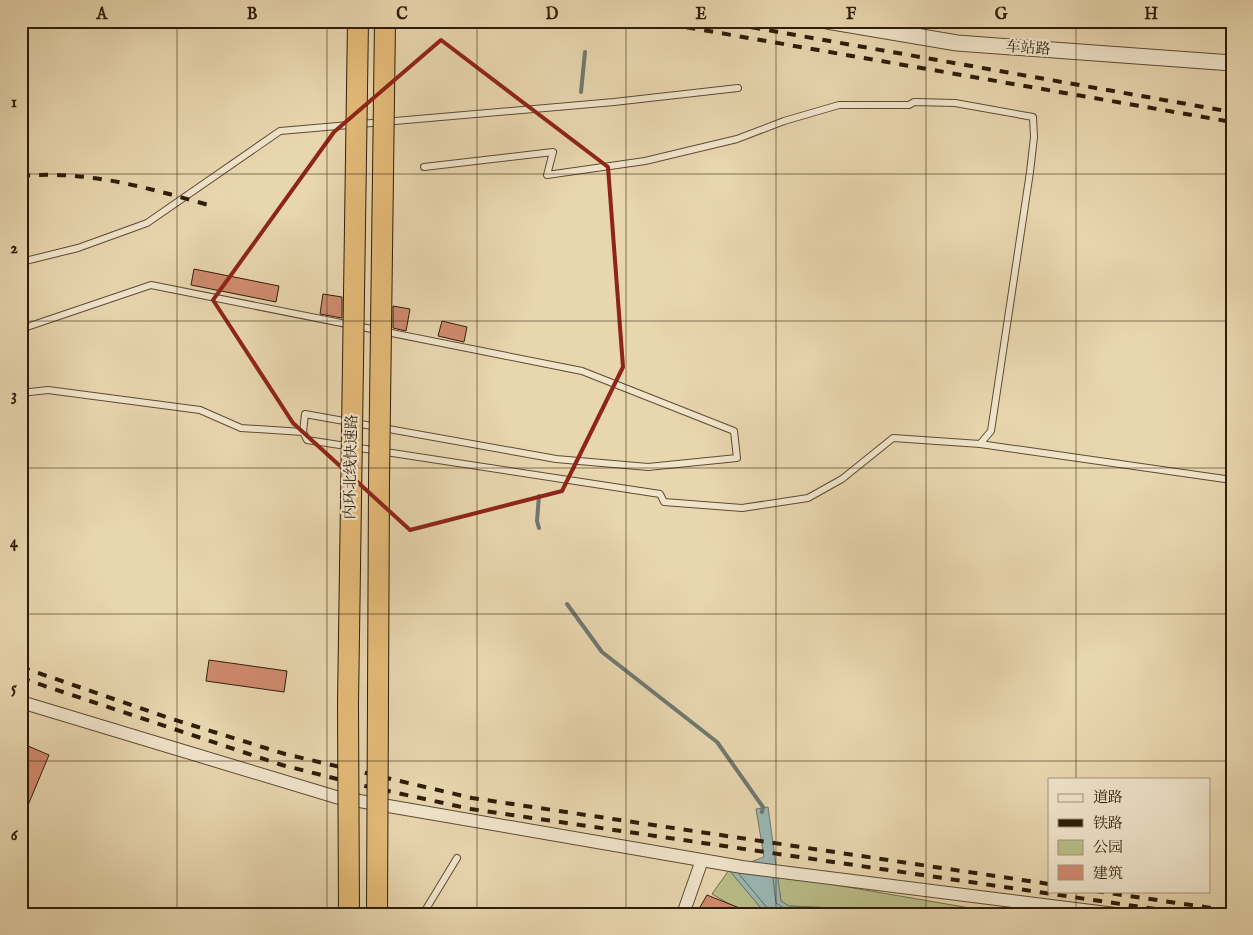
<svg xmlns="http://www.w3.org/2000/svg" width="1253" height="935" viewBox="0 0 1253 935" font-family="'IM FELL English','Noto Serif SC',serif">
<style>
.green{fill:#b9bd88;stroke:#746d48}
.water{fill:#9ab7b4;stroke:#6f796f}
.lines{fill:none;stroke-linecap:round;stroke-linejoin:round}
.shore{stroke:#646a5e;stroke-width:1}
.stream{stroke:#6f796f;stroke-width:4}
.building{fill:#d18b70;stroke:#2f1d08}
.service-casing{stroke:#5d4b32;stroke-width:8}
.minor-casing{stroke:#5d4b32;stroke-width:14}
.tertiary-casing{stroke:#5d4b32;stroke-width:17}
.service{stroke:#f0e4cb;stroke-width:6}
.minor{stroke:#f0e4cb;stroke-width:12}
.tertiary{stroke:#f0e4cb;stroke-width:15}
.rail{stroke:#2f1d08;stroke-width:4;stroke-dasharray:9 9;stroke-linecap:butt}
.trunk-bridge-casing{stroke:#2f1d08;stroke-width:22;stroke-linecap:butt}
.trunk-bridge{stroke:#e4bb78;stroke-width:20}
.marked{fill:none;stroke:#8f2418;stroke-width:4;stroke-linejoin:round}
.grid{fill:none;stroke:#2f1d08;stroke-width:1;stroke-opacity:0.55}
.labels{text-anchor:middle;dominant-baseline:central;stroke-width:4.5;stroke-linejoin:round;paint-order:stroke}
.street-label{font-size:15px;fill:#2f1d08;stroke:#f0e4cb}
.neatline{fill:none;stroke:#2f1d08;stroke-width:2}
.grid-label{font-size:16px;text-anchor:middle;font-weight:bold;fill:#2f1d08}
</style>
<rect width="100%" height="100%" fill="#e8d6af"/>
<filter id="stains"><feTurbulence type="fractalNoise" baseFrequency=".004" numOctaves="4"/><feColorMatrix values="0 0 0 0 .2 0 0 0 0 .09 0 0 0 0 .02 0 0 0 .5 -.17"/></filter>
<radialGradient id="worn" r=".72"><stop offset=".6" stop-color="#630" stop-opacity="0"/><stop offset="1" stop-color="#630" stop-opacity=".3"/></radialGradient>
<!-- green -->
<path class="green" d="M 729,870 L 766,914 L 746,914 L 712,894 Z
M 777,875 L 1005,914 L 869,914 L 833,908 L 789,906 L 781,901 Z"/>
<!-- water -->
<path class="water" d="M 768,807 L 781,901 L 789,906 L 833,908 L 869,914 L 766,914 L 729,870 L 764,857 L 756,809 Z"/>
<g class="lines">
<!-- shore -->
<path class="shore" d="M 739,874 L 768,909 L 769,914
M 773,878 L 776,903 L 788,911 L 837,914"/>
<!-- stream -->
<path class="stream" d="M 581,92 L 585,52
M 539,496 L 537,521 L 539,528
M 567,604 L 602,652 L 717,742 L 763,807 L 762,812"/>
</g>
<!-- building -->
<path class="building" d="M 194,269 L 279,286 L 276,302 L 191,285 Z
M 323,294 L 342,297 L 342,318 L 320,314 Z
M 393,306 L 410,309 L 406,331 L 393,328 Z
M 442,321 L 467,327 L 464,342 L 438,336 Z
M 209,660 L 287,671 L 284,692 L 206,681 Z
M 21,743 L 49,755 L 21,822 Z
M 707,895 L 752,913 L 752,914 L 696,914 Z"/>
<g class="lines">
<!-- service casing -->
<g class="service-casing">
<path id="service" d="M 21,262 L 78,248 L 147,223 L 280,131 L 614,102 L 738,88
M 21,329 L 151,285 L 582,371 L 734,431 L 737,458 L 648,467 L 556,459 L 305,414 L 303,432 L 241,428 L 200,410 L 48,390 L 21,393
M 303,432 L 307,440 L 660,494 L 664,502 L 742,508 L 808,498 L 842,479 L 893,438 L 980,444 L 991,431 L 1030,172 L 1034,137 L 1033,117 L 955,103 L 914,102 L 909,105 L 839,105 L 784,121 L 737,139 L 645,161 L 547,175 L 553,152 L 424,167
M 980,444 L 1232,480
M 423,914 L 457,858"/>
</g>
<!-- minor casing -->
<g class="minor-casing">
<path id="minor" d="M 21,702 L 336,797 L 742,867 L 1115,914
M 683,914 L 702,860"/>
</g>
<!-- tertiary casing -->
<g class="tertiary-casing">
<path id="tertiary" d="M 827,21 L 957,43 L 1232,63"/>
</g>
<!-- service -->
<use href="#service" class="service"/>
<!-- minor -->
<use href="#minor" class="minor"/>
<!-- tertiary -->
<use href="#tertiary" class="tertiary"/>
<!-- rail -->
<path class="rail" d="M 651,21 L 1232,122
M 716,21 L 1232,112
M 21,176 C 89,170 148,188 212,206
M 21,667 L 172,719 L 285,754 L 472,798 L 1049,884
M 21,678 L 282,765 L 365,786 L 471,809 L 1189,914
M 1095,891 L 1232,911"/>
<!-- trunk-bridge casing -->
<g class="trunk-bridge-casing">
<path id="trunk-bridge" d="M 349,914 L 348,704 L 358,21
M 377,914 L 379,481 L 385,21"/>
</g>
<!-- trunk-bridge -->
<use href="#trunk-bridge" class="trunk-bridge"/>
</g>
<!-- marked area -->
<path class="marked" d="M 441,40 L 608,167 L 623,367 L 562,491 L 410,530 L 293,423 L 213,300 L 334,132 Z"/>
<!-- grid -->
<path class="grid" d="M 177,21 L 177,914M 327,21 L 327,914M 477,21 L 477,914M 626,21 L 626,914M 776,21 L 776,914M 926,21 L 926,914M 1076,21 L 1076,779M 21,174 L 1232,174M 21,321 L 1232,321M 21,468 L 1232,468M 21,614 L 1232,614M 21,761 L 1232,761M 1076,891 L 1076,914"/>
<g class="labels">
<!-- street labels -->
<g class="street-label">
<text transform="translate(1028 48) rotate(4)">车站路</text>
<text transform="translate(351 467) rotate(-89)">内环北线快速路</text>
</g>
</g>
<!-- margin -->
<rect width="1253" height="935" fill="none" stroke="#e8d6af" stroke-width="55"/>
<!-- legend -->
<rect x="1048" y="778" width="162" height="115" fill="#f0e4cb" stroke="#a3947d"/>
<rect x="1058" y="794" width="25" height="8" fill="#f0e4cb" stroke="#a3947d"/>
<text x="1093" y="802" font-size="15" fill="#2f1d08">道路</text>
<rect x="1058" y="819" width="25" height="8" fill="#2f1d08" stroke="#a3947d"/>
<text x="1093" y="828" font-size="15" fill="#2f1d08">铁路</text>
<rect x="1058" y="840" width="25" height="15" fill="#b9bd88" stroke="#a3947d"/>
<text x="1093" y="852" font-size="15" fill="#2f1d08">公园</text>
<rect x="1058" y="865" width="25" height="15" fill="#d18b70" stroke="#a3947d"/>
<text x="1093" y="878" font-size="15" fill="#2f1d08">建筑</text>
<rect x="28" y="28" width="1198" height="880" class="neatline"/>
<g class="grid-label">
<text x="102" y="19">A</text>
<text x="252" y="19">B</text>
<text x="402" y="19">C</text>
<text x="552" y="19">D</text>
<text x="701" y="19">E</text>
<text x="851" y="19">F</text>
<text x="1001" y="19">G</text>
<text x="1151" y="19">H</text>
<text x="14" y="107">1</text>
<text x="14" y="253">2</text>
<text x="14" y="400">3</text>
<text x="14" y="547">4</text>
<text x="14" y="693">5</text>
<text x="14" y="840">6</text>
</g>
<rect width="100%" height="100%" filter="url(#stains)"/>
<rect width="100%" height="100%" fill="url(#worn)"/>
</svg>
